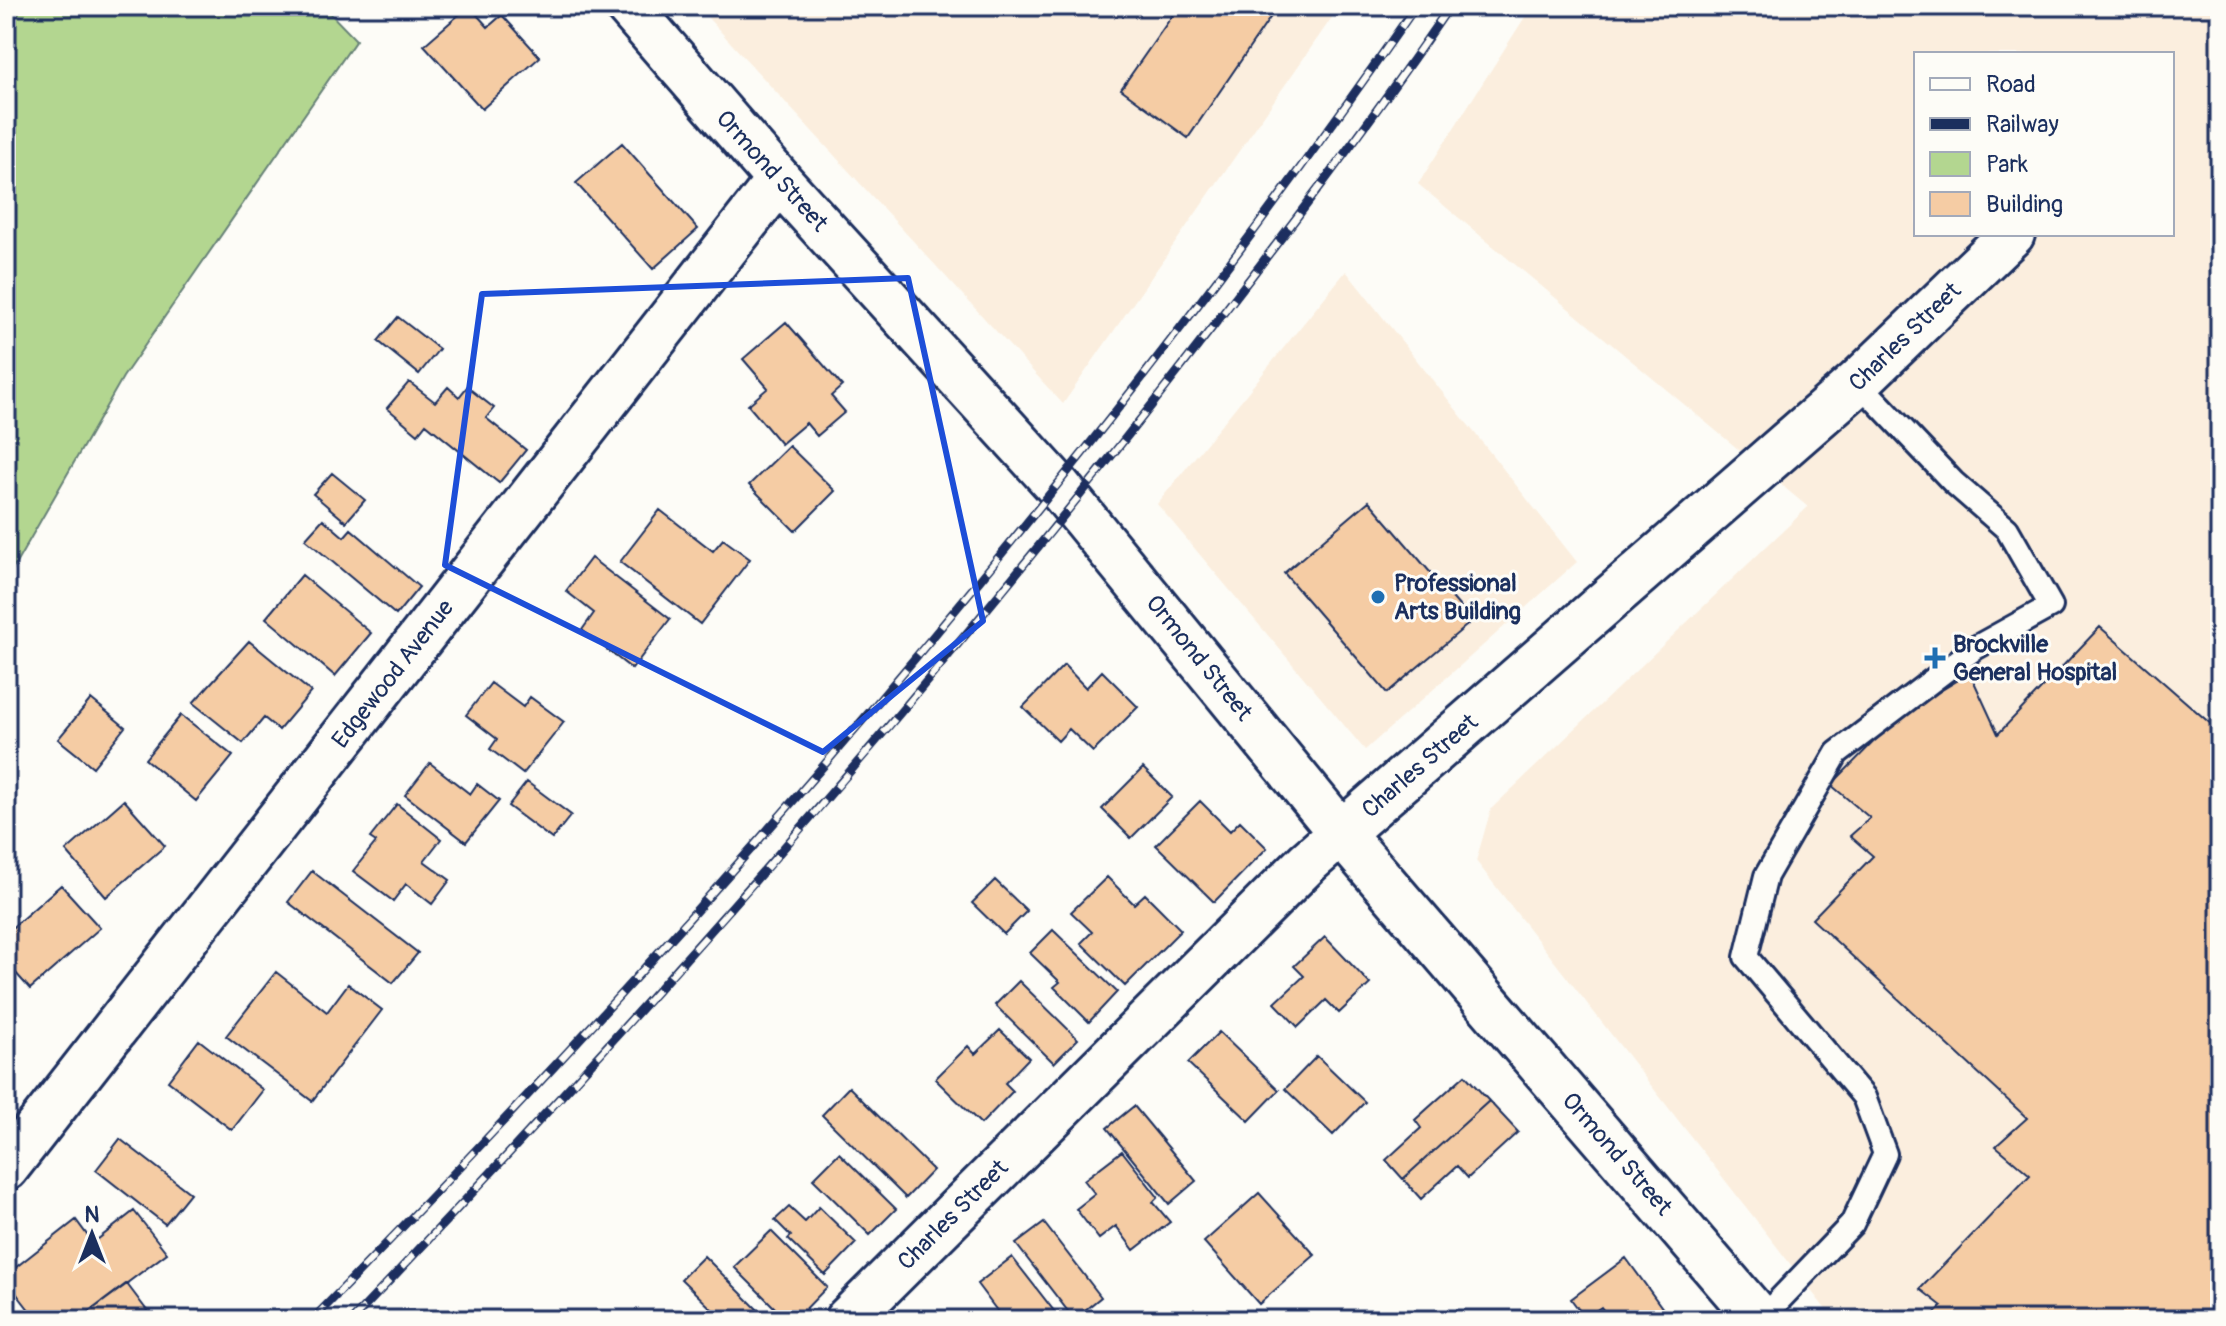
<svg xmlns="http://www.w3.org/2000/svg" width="2226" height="1326" viewBox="0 0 2226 1326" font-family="Pangolin,sans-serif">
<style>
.built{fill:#fbeede;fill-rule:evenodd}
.green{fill:#b3d690;stroke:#678277;stroke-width:2}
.building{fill:#f5cca4;stroke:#1b2f5e;stroke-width:2}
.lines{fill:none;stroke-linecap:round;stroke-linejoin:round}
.lane-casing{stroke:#1b2f5e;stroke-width:28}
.street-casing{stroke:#1b2f5e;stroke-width:50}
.secondary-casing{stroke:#1b2f5e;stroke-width:50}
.lane{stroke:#fdfcf7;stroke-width:22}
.street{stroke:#fdfcf7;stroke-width:44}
.secondary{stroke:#fdfcf7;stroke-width:44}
.rail-casing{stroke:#1b2f5e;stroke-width:9}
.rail{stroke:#fdfcf7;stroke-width:6;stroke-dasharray:18;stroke-linecap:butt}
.marked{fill:none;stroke:#1d4ed8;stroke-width:6;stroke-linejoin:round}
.poi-dot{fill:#1f6fb2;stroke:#fdfcf7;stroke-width:3}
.labels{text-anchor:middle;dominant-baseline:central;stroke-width:6;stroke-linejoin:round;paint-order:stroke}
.street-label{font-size:24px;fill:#1b2f5e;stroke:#fdfcf7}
.poi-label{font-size:24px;font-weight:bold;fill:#1b2f5e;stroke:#fdfcf7;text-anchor:start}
</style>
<rect width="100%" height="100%" fill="#fdfcf7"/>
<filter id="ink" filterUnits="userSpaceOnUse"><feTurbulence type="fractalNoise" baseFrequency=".0125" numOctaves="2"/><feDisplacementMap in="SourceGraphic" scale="16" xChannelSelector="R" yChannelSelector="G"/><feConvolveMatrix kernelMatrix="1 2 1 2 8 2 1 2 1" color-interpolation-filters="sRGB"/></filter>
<g filter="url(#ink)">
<!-- built -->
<path class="built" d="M 697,6 L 1340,6 L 1063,404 Z
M 1532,6 L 2220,6 L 2220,1320 L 1834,1320 L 1476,861 L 1491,809 L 1808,507 L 1418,184 ZM 1916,54 L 2172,54 L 2172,234 L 1916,234 Z
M 1346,271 L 1577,562 L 1365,750 L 1157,504 Z"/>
<!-- green -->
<path class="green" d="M 6,6 L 323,6 L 356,40 L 123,377 L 6,581 Z"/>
<!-- building -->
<path class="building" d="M 469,6 L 488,27 L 502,15 L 540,57 L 482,109 L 424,45 Z
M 1179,6 L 1278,6 L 1188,138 L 1121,89 Z
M 622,143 L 698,229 L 653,269 L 576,183 Z
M 398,317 L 439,349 L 419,374 L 378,341 Z
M 786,322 L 842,386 L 831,396 L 845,412 L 817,436 L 806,423 L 781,444 L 748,405 L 768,388 L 743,359 Z
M 409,382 L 435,402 L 448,387 L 459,397 L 467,387 L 494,408 L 486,418 L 526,450 L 499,483 L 426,424 L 418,434 L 387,408 Z
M 789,446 L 835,491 L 795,531 L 749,485 Z
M 332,473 L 365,500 L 346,522 L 313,494 Z
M 1369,501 L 1472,621 L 1387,693 L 1284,573 Z
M 660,510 L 713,551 L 723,539 L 750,559 L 700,624 L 620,562 Z
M 323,519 L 344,537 L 351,529 L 419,587 L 396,615 L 305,539 Z
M 591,558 L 670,619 L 632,669 L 582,630 L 594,613 L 566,591 Z
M 302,575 L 371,633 L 335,676 L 266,618 Z
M 2100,627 L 2220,732 L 2220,1320 L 1928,1320 L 1942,1306 L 1920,1289 L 2030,1175 L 1996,1146 L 2027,1118 L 1812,919 L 1873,856 L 1850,836 L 1870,818 L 1831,785 L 1899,716 L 1970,673 L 1998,734 Z
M 249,641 L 311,692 L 279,730 L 264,718 L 243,743 L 193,703 Z
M 1064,665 L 1086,688 L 1102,671 L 1138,707 L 1093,752 L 1069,729 L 1058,741 L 1023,707 Z
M 491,683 L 523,707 L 530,697 L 564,722 L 523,774 L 490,749 L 497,739 L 466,715 Z
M 91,699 L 125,727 L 93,767 L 58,739 Z
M 181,715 L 233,756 L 196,801 L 145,759 Z
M 430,763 L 470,794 L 477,784 L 499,801 L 466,842 L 405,795 Z
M 1143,768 L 1172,797 L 1131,838 L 1102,809 Z
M 527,782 L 571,815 L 552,839 L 508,806 Z
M 124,800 L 165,846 L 106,897 L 66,851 Z
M 1200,801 L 1230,831 L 1240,821 L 1267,848 L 1214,902 L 1156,845 Z
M 397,804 L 441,839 L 424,861 L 450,880 L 432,904 L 406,884 L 393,901 L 353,871 L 376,842 L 370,838 Z
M 312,871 L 418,953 L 393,983 L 288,902 Z
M 1107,877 L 1134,904 L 1145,894 L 1181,930 L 1125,986 L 1081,943 L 1092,932 L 1071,912 Z
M 995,880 L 1027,911 L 1004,934 L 972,903 Z
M 61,885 L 100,928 L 30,989 L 6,962 L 6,933 Z
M 1053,930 L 1117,992 L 1089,1022 L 1054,987 L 1060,982 L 1030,953 Z
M 1325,937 L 1370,984 L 1339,1013 L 1326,1000 L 1298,1027 L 1275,1003 L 1304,976 L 1294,966 Z
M 276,972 L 327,1012 L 348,984 L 382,1010 L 312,1101 L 226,1036 Z
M 1019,981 L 1078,1039 L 1054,1063 L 995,1005 Z
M 1000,1030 L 1029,1058 L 1005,1083 L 1013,1091 L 981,1124 L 935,1079 L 968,1046 L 975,1054 Z
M 1219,1032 L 1279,1090 L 1249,1121 L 1188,1063 Z
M 199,1040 L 263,1090 L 232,1130 L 168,1081 Z
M 1317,1056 L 1365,1102 L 1333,1135 L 1285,1089 Z
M 1465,1075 L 1489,1101 L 1403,1179 L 1386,1160 L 1421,1128 L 1415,1120 Z
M 849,1087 L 933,1170 L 906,1198 L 822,1115 Z
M 1489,1101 L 1518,1132 L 1468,1178 L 1457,1166 L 1421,1199 L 1403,1179 Z
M 1134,1106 L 1196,1181 L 1169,1204 L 1107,1128 Z
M 120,1139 L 190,1193 L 165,1224 L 96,1170 Z
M 1122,1151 L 1158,1197 L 1153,1202 L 1170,1222 L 1134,1250 L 1116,1226 L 1099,1239 L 1076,1209 L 1095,1194 L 1084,1180 Z
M 839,1153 L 896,1209 L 870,1235 L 813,1179 Z
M 1259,1193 L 1315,1255 L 1259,1304 L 1204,1242 Z
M 789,1207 L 805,1222 L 819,1207 L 856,1243 L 825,1275 L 788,1239 L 791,1236 L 775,1220 Z
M 134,1211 L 167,1253 L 78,1320 L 37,1320 L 6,1280 L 6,1275 L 76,1220 L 93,1243 Z
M 1044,1223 L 1101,1297 L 1074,1319 L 1016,1244 Z
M 771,1231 L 827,1287 L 795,1320 L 787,1320 L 734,1267 Z
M 704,1256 L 758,1310 L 748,1320 L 723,1320 L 681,1279 Z
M 1012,1257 L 1061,1320 L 1004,1320 L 977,1284 Z
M 1626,1258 L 1671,1320 L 1611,1320 L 1601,1307 L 1585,1318 L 1571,1299 Z
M 127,1284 L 154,1320 L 78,1320 Z"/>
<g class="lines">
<!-- lane casing -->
<g class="lane-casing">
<path id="lane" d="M 1760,1320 L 1852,1224 L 1885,1154 L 1864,1097 L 1746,957 L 1766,876 L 1837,753 L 1975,648 L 2051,606 L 2007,529 L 1953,482 L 1858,382"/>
</g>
<!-- street casing -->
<g class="street-casing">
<path id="street" d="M 6,1168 L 779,180
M 847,1320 L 1308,862 L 1858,382 L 2012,234"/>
</g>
<!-- secondary casing -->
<g class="secondary-casing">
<path id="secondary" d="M 628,6 L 779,180 L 1056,484 L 1342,834 L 1760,1320"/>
</g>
<!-- lane -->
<use href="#lane" class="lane"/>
<!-- street -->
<use href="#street" class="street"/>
<!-- secondary -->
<use href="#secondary" class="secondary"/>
<!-- rail casing -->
<g class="rail-casing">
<path id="rail" d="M 312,1320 C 711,914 1090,474 1416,6
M 352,1320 C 644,1014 923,699 1183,365 C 1274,248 1366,129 1450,6"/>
</g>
<!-- rail -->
<use href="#rail" class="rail"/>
</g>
</g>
<!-- marked area -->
<path class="marked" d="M 908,278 L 983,621 L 823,752 L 445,565 L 482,294 Z"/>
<!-- markers -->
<g class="poi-dot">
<circle cx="1378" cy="597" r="8"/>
<path d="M1931 646h8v8h8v8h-8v8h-8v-8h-8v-8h8z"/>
</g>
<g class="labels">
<!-- street labels -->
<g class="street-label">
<text transform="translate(772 171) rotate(48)">Ormond Street</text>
<text transform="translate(1905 337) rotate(-44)">Charles Street</text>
<text transform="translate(1199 658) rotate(51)">Ormond Street</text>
<text transform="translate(393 674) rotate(-52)">Edgewood Avenue</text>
<text transform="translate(1420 766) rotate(-41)">Charles Street</text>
<text transform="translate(1617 1154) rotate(49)">Ormond Street</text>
<text transform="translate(953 1215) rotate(-45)">Charles Street</text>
</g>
<!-- poi labels -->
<g class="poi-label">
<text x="1394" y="583">Professional<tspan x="1394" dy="28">Arts Building</tspan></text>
<text x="1953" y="644">Brockville<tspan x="1953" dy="28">General Hospital</tspan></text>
</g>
</g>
<!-- margin -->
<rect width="2226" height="1326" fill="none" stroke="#fdfcf7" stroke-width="32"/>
<rect x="16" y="16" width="2194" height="1294" fill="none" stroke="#1b2f5e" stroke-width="3" filter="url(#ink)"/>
<!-- legend -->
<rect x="1914" y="52" width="260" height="184" fill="#fdfcf7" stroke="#a3aaba" stroke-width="2"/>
<rect x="1930" y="78" width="40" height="12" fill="#fdfcf7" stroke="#a3aaba" stroke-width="2"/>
<text x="1986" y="92" font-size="24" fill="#1b2f5e">Road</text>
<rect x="1930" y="118" width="40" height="12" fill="#1b2f5e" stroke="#a3aaba" stroke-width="2"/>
<text x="1986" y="132" font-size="24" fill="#1b2f5e">Railway</text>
<rect x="1930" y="152" width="40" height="24" fill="#b3d690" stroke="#a3aaba" stroke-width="2"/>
<text x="1986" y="172" font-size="24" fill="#1b2f5e">Park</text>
<rect x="1930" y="192" width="40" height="24" fill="#f5cca4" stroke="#a3aaba" stroke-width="2"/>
<text x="1986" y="212" font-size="24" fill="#1b2f5e">Building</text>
<!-- north arrow -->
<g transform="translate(92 1234)" stroke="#fdfcf7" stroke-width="6" paint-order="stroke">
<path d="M0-6L14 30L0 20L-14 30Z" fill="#1b2f5e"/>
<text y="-12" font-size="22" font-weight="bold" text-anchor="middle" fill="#1b2f5e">N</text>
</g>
</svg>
